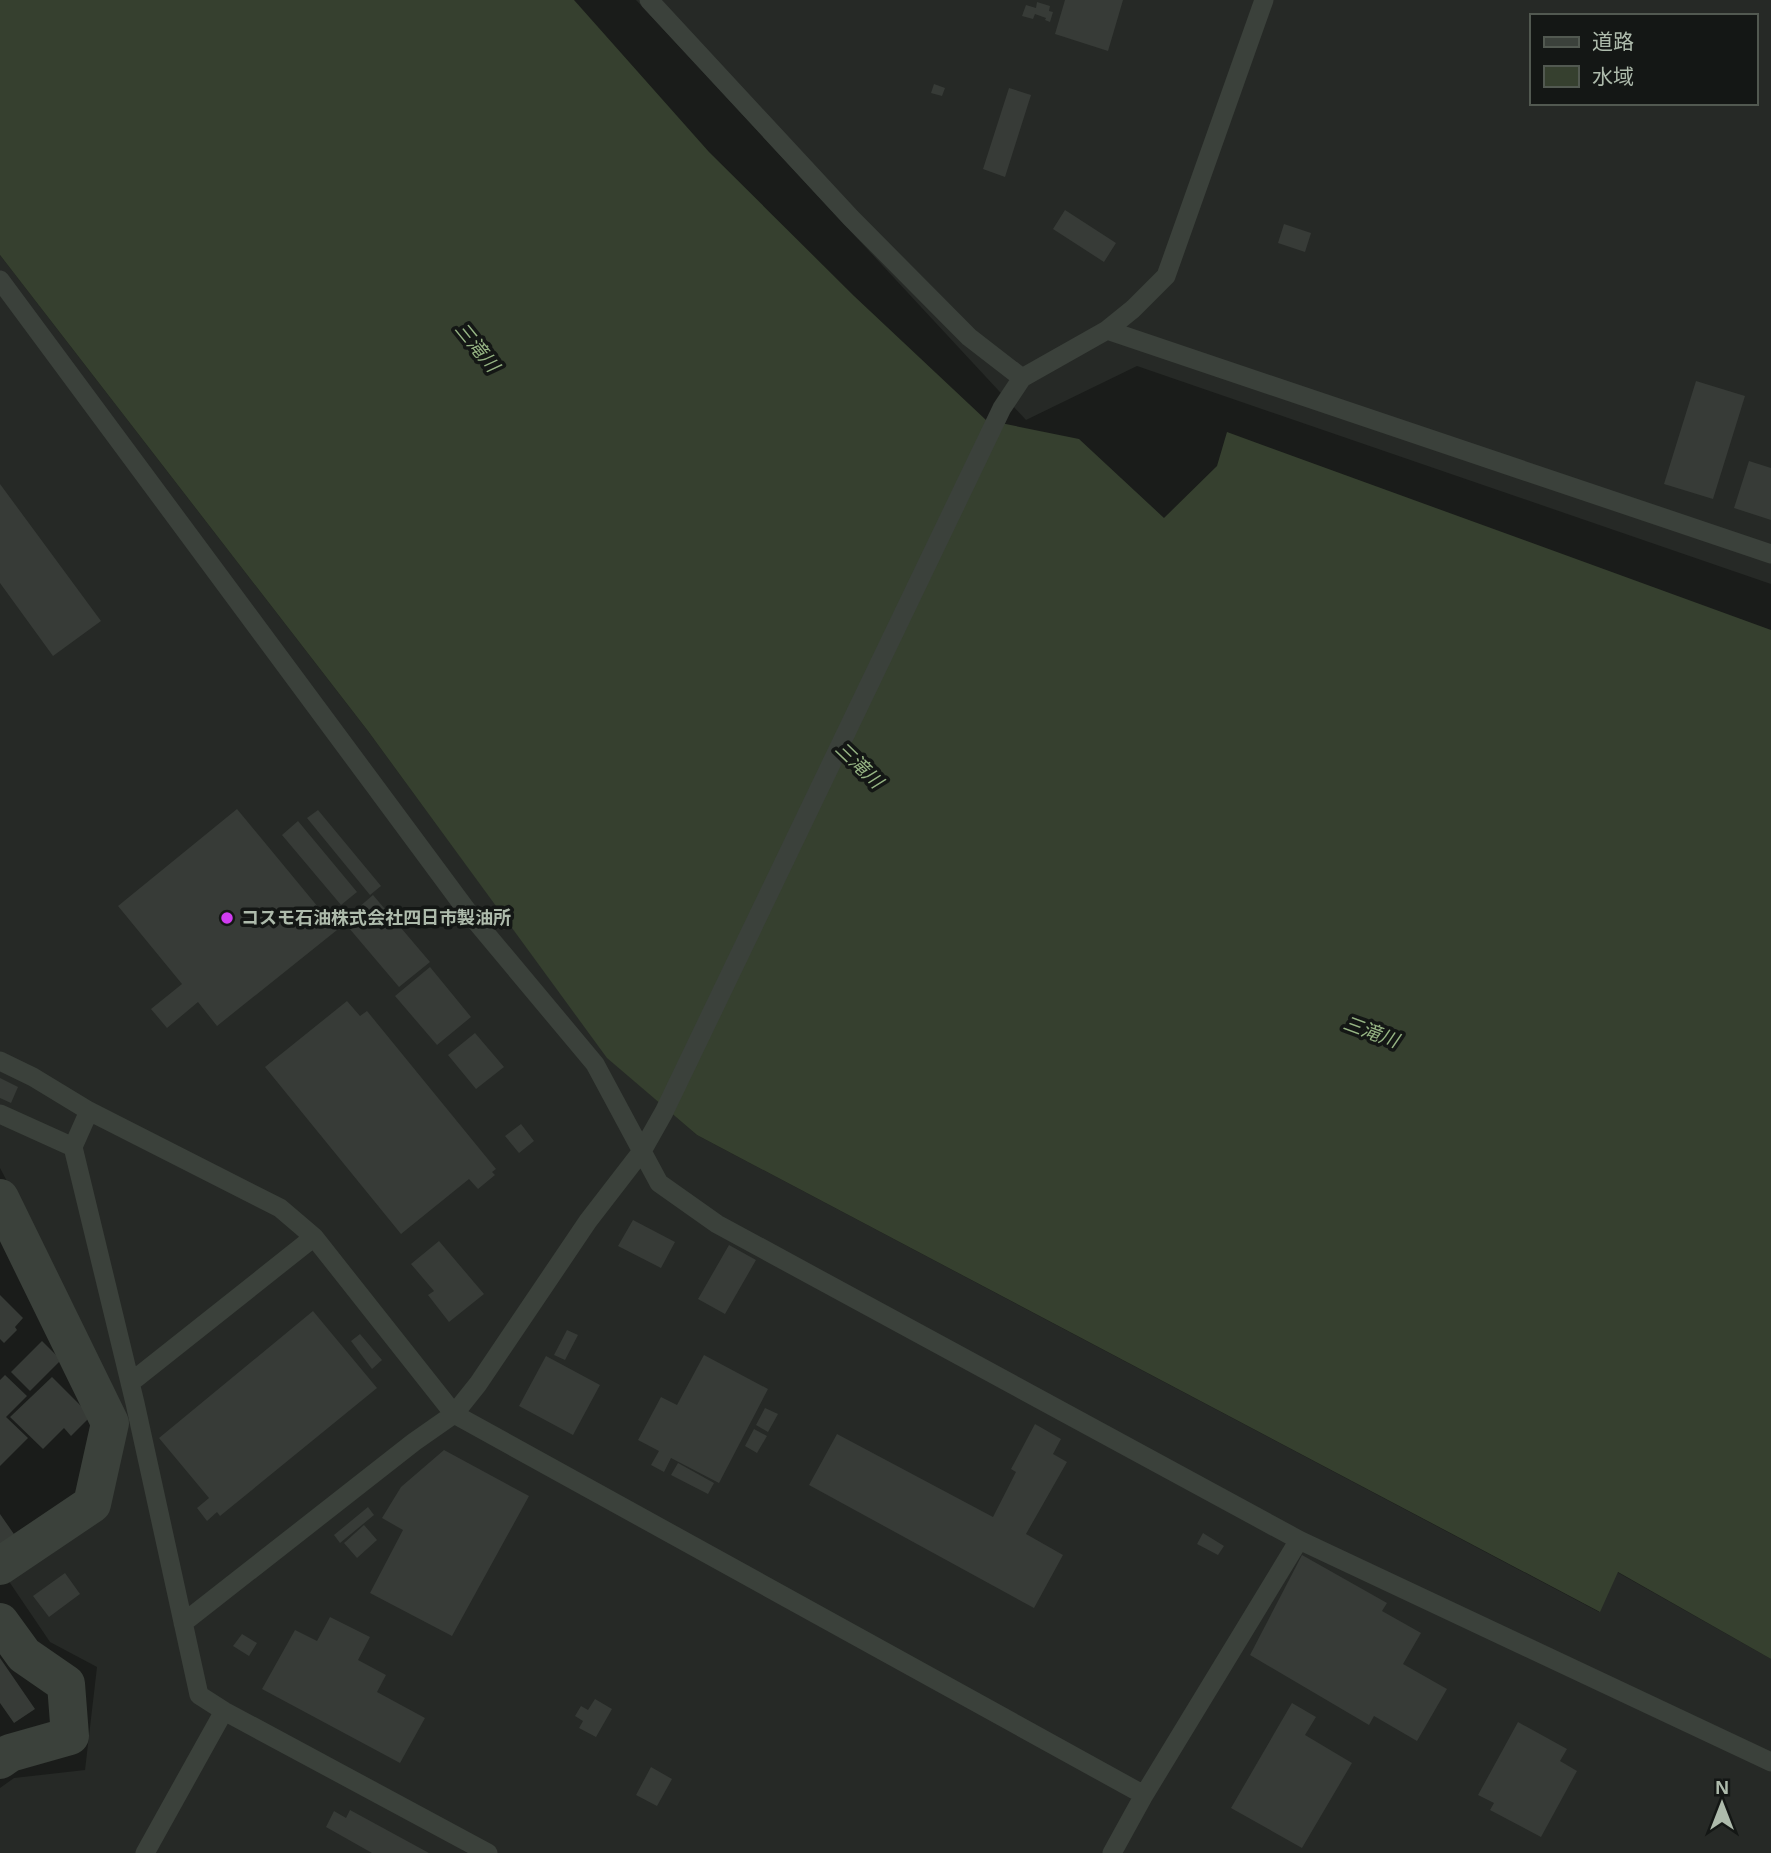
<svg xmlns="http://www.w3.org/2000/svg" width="1771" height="1853" viewBox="0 0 1771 1853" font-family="Arial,'Noto Sans JP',sans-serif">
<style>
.built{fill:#262926;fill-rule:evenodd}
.water{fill:#36402f}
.building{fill:#373b37}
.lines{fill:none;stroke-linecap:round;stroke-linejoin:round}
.lane{stroke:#3b413b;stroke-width:19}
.street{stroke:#3b413b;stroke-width:38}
.poi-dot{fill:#d13cf1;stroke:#141715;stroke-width:2.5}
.labels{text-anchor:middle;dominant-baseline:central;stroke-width:7;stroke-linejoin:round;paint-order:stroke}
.poi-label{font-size:18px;font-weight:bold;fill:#aebbac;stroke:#141715;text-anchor:start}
.water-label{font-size:19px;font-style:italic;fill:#96b584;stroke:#141715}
</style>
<rect width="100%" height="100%" fill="#1a1c1a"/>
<!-- built -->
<path class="built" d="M 636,0 L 1771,0 L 1771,584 L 1137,366 L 1026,420 ZM 1531,16 L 1755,16 L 1755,103 L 1531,103 Z
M 0,255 L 368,731 L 608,1058 L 697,1135 L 1599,1612 L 1617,1572 L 1771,1659 L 1771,1853 L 0,1853 L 0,1788 L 14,1778 L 85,1770 L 97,1667 L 50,1642 L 8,1580 L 110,1502 L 77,1313 L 0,1168 Z"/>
<!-- water -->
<path class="water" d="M 0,0 L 574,0 L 709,152 L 854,296 L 986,420 L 1079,439 L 1164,518 L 1217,466 L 1227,432 L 1771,630 L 1771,1659 L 1618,1572 L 1600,1612 L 697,1135 L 607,1058 L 368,731 L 0,255 Z"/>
<!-- building -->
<path class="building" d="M 1065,0 L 1123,0 L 1108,51 L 1055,34 Z
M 1037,2 L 1050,6 L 1049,11 L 1053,12 L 1050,22 L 1045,20 L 1046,18 L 1035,14 L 1033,19 L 1022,16 L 1026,5 L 1036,8 Z
M 934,84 L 945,88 L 942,96 L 931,93 Z
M 1009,88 L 1031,95 L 1005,177 L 983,169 Z
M 1065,210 L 1116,243 L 1104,262 L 1053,229 Z
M 1284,224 L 1311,233 L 1305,252 L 1278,243 Z
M 1696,381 L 1745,396 L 1713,499 L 1664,484 Z
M 1749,461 L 1771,468 L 1771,520 L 1734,508 Z
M 0,484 L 101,621 L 53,656 L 0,583 Z
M 237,809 L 337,930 L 217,1026 L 198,1002 L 167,1028 L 151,1009 L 182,984 L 118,906 Z
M 318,810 L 381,886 L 370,895 L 307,818 Z
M 298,821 L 357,892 L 341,905 L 282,835 Z
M 373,895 L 430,962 L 399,987 L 343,921 Z
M 430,967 L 471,1017 L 437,1045 L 395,996 Z
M 347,1001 L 360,1016 L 367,1011 L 496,1169 L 492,1172 L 495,1175 L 478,1189 L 469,1179 L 401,1234 L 265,1067 Z
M 475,1033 L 504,1067 L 476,1089 L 448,1055 Z
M 0,1078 L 18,1087 L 11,1103 L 0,1098 Z
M 521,1124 L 534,1141 L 519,1153 L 505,1136 Z
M 633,1220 L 675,1242 L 661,1268 L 618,1246 Z
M 439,1241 L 484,1294 L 449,1322 L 428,1295 L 434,1291 L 411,1264 Z
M 729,1245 L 756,1260 L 725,1314 L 698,1299 Z
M 0,1295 L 23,1318 L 15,1327 L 17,1330 L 4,1343 L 0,1339 Z
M 313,1311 L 377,1388 L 220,1516 L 217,1512 L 207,1521 L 197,1508 L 209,1498 L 159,1438 Z
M 567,1330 L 578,1335 L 565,1360 L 554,1355 Z
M 360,1334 L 382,1360 L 372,1369 L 351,1341 Z
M 42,1341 L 61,1360 L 30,1391 L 11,1372 Z
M 704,1355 L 768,1389 L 719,1483 L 671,1458 L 664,1472 L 651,1465 L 659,1451 L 638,1440 L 661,1397 L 677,1405 Z
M 546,1356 L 600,1385 L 573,1435 L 519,1406 Z
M 5,1375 L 27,1396 L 6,1417 L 28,1438 L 0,1466 L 0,1380 Z
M 52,1377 L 91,1416 L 71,1436 L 64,1428 L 43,1449 L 10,1417 Z
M 765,1408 L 778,1414 L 768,1432 L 756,1425 Z
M 1035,1424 L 1061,1439 L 1053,1454 L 1067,1462 L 1026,1534 L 1063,1555 L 1034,1608 L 809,1485 L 837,1434 L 993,1517 L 1016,1472 L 1011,1469 Z
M 754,1429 L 767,1436 L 757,1453 L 745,1446 Z
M 444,1450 L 529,1496 L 452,1636 L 370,1593 L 403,1530 L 382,1518 L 401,1487 Z
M 678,1463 L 714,1483 L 708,1494 L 671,1475 Z
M 368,1507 L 374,1515 L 340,1543 L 334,1535 Z
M 0,1514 L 16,1537 L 0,1547 Z
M 364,1525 L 377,1540 L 357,1558 L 344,1543 Z
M 1203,1533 L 1224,1546 L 1218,1555 L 1197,1544 Z
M 1302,1555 L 1387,1603 L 1382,1611 L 1421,1633 L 1403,1664 L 1447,1689 L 1417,1741 L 1374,1716 L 1369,1725 L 1250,1655 Z
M 65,1573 L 80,1594 L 49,1617 L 33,1596 Z
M 330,1617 L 370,1637 L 358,1660 L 386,1675 L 377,1692 L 425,1718 L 400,1763 L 262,1689 L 295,1630 L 317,1641 Z
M 242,1634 L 257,1643 L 249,1656 L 233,1646 Z
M 0,1658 L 35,1709 L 14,1723 L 0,1703 Z
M 595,1699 L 612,1709 L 596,1737 L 579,1728 L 583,1721 L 575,1716 L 581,1706 L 588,1710 Z
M 1292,1703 L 1316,1717 L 1305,1735 L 1352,1763 L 1302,1848 L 1231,1808 Z
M 1518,1722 L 1567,1749 L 1560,1761 L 1577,1771 L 1541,1837 L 1490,1810 L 1494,1803 L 1478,1795 Z
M 651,1767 L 672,1779 L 657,1806 L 636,1795 Z
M 350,1810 L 429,1853 L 372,1853 L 326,1827 L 334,1811 L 346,1818 Z"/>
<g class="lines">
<!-- lane -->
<path class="lane" d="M 649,0 L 851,218 L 969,337 L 1022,378
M 0,280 L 468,912 L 595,1064 L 659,1183 L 717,1224 L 1299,1540 L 1771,1762
M 1107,330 L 1771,554
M 0,1061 L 33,1077 L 89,1111 L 280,1208 L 314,1237 L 454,1414 L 1144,1795
M 89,1111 L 73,1147 L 135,1403 L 199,1695 L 224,1711 L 488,1853
M 0,1114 L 73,1147
M 130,1383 L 314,1237
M 183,1623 L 414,1442 L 454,1414 L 478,1384 L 588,1221 L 642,1151 L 664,1112 L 1002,408 L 1022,378 L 1107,330 L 1133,309 L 1166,276 L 1264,0
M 145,1853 L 224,1711
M 1112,1853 L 1144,1795 L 1299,1540"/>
<!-- street -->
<path class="street" d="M 0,1198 L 110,1423 L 92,1504 L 0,1566
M 0,1622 L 24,1655 L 66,1684 L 70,1736 L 10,1753 L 0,1760"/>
</g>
<!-- markers -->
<circle class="poi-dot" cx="227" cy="918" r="7"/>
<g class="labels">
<!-- poi labels -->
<g class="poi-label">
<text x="241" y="918">コスモ石油株式会社四日市製油所</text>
</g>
<!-- water labels -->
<g class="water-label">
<text transform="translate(477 347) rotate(51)">三滝川</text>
<text transform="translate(859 765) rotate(44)">三滝川</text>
<text transform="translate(1371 1032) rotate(20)">三滝川</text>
</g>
</g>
<!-- legend -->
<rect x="1530" y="14" width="228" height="91" fill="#141715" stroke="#525951" stroke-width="2"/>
<rect x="1544" y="37" width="35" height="10" fill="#3b413b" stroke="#525951" stroke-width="2"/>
<text x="1592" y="49" font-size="21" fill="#aebbac">道路</text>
<rect x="1544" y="66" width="35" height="21" fill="#36402f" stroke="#525951" stroke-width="2"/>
<text x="1592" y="84" font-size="21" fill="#aebbac">水域</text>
<!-- north arrow -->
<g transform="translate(1722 1804)" stroke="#141715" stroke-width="5" paint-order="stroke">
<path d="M0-5L12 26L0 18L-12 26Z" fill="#aebbac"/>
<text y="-10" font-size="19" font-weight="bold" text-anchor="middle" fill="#aebbac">N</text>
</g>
</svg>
